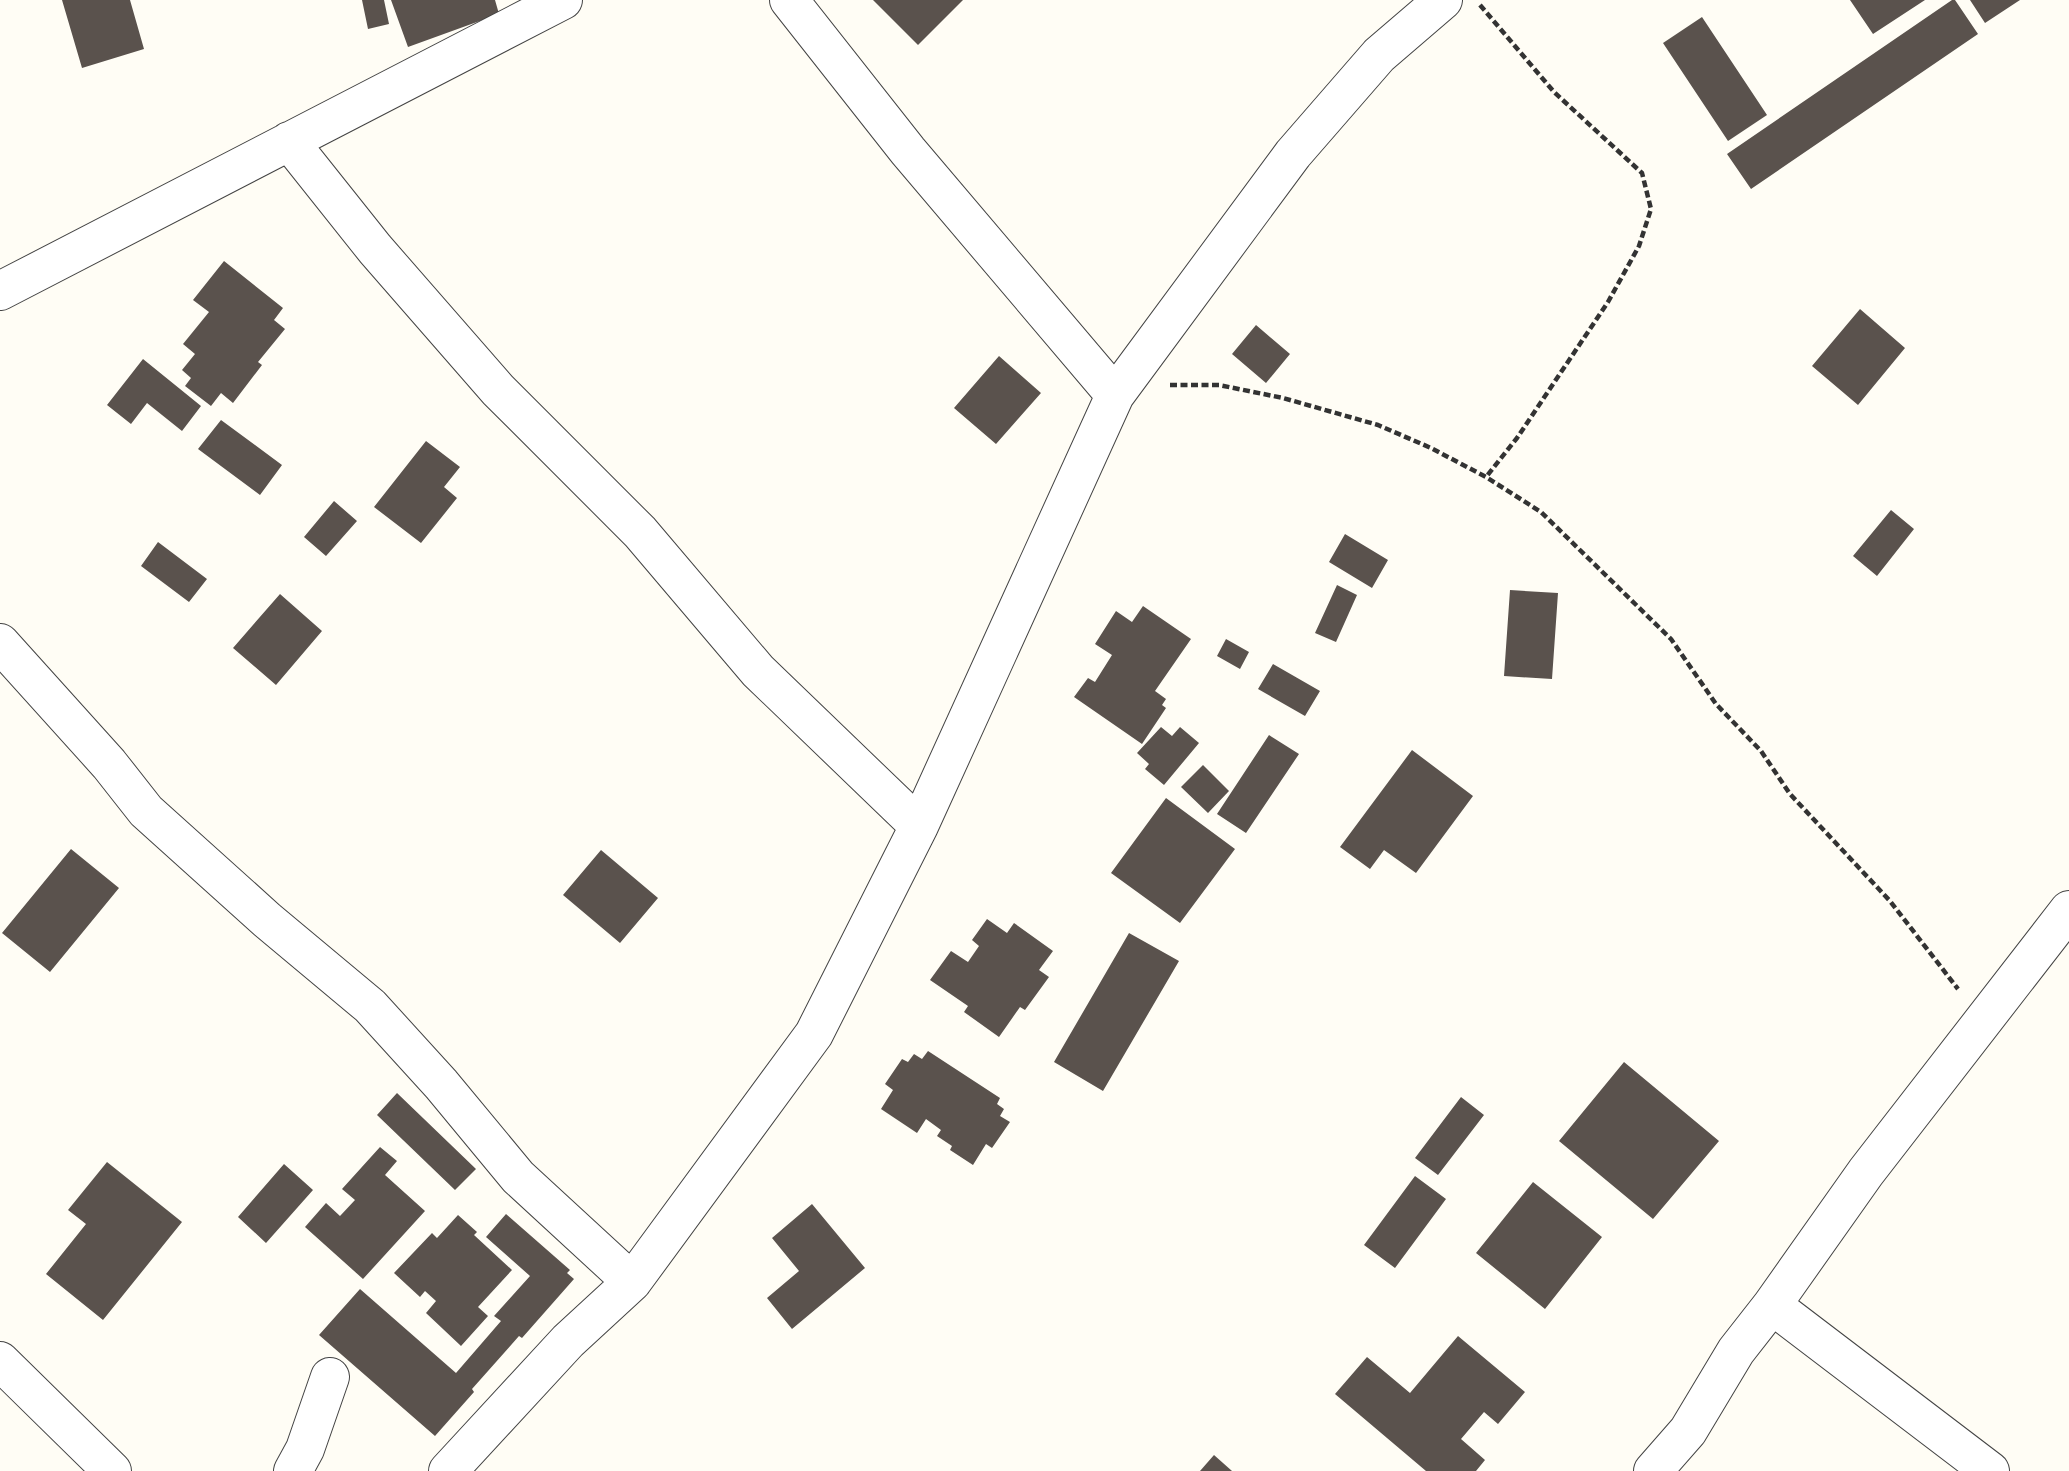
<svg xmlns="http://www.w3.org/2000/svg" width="2069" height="1471" viewBox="0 0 2069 1471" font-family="'Roboto Serif',serif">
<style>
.building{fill:#5a524d}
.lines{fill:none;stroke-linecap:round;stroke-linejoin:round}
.street-casing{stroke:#444;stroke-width:40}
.path{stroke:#333;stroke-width:4.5;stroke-dasharray:7 3.5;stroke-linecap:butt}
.street{stroke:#fff;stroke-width:38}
</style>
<rect width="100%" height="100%" fill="#fffdf5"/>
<!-- building -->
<path class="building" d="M 62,0 L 130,0 L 144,49 L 82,68 Z
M 362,0 L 384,0 L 389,24 L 368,29 Z
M 391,0 L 495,0 L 499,14 L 408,47 Z
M 873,0 L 963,0 L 918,45 Z
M 1850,0 L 1925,0 L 1873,34 Z
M 1952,0 L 1955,0 L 1978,34 L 1751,189 L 1727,154 Z
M 1970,0 L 2020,0 L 1985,23 Z
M 1702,17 L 1767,115 L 1728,141 L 1663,43 Z
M 224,261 L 283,308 L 274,320 L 285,329 L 258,362 L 262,365 L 233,403 L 221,393 L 211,406 L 185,386 L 191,378 L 182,370 L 195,354 L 183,344 L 209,312 L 193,300 Z
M 1860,309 L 1905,348 L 1858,405 L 1812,366 Z
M 1256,325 L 1290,354 L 1266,383 L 1232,354 Z
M 999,356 L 1041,393 L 996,444 L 954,408 Z
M 143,359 L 201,406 L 182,431 L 147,403 L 131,424 L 107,405 Z
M 221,420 L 282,465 L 260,495 L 198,449 Z
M 426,441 L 460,467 L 444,487 L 457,498 L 421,543 L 374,507 Z
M 334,501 L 357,521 L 326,556 L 304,537 Z
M 1891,510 L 1914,529 L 1877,576 L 1853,556 Z
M 1345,534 L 1388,560 L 1372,588 L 1329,562 Z
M 158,542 L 207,579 L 189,602 L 141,566 Z
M 1337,585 L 1357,595 L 1336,642 L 1315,633 Z
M 1510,590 L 1558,593 L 1552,679 L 1504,676 Z
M 280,594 L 322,631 L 276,685 L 233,648 Z
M 1143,606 L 1191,639 L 1155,691 L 1166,699 L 1162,705 L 1166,708 L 1142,744 L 1074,697 L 1088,678 L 1095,682 L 1112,655 L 1095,644 L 1116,611 L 1132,622 Z
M 1226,639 L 1249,652 L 1240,669 L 1217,656 Z
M 1273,664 L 1320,691 L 1305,716 L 1258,689 Z
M 1161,727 L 1172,736 L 1180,727 L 1199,743 L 1164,785 L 1145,769 L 1149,764 L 1137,753 Z
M 1269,735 L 1299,754 L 1246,833 L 1217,814 Z
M 1412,750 L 1473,796 L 1416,873 L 1384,850 L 1370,869 L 1340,847 Z
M 1203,765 L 1229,791 L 1208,813 L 1181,787 Z
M 1166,798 L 1235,849 L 1180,923 L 1111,873 Z
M 71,849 L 119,888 L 50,972 L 2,933 Z
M 601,850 L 658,898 L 620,943 L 563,895 Z
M 987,919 L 1007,933 L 1014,923 L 1053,951 L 1039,970 L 1049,977 L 1025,1010 L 1020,1007 L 999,1037 L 964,1012 L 968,1006 L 930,980 L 951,951 L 968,962 L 979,946 L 972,940 Z
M 1129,933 L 1179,961 L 1103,1091 L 1054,1062 Z
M 928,1051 L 1000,1098 L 997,1104 L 1004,1109 L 1000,1116 L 1010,1122 L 992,1148 L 986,1144 L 973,1165 L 950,1150 L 952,1146 L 937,1136 L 941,1130 L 926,1119 L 917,1133 L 881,1109 L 893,1090 L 885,1084 L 902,1059 L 908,1062 L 914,1054 L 922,1059 Z
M 1624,1062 L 1719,1141 L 1653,1219 L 1559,1141 Z
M 397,1093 L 476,1169 L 455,1190 L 377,1115 Z
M 1461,1097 L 1484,1115 L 1438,1175 L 1415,1158 Z
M 380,1147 L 397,1161 L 385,1175 L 425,1211 L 363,1279 L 305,1227 L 326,1203 L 340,1216 L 355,1200 L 342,1189 Z
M 107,1162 L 182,1222 L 103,1320 L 46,1274 L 86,1224 L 68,1210 Z
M 284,1164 L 313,1190 L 266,1243 L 238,1217 Z
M 1415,1176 L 1446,1199 L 1395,1268 L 1364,1245 Z
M 1533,1182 L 1602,1237 L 1545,1309 L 1476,1253 Z
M 812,1204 L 865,1268 L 792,1329 L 767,1298 L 799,1271 L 772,1238 Z
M 506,1214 L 570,1270 L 567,1273 L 574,1279 L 522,1338 L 519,1336 L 472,1389 L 474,1392 L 435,1436 L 319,1335 L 360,1289 L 456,1373 L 501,1321 L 494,1316 L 530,1276 L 486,1237 Z
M 458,1215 L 477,1232 L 474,1235 L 512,1270 L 478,1307 L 488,1316 L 461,1346 L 426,1313 L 436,1301 L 425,1291 L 420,1297 L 394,1273 L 432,1233 L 437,1238 Z
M 1458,1336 L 1525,1392 L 1498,1424 L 1484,1412 L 1461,1439 L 1485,1460 L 1476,1471 L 1426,1471 L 1335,1394 L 1367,1357 L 1410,1393 Z
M 1214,1455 L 1232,1471 L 1200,1471 Z"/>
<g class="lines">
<!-- street casing -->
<g class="street-casing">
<path id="street" d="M 289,141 L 375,249 L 498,390 L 640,532 L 758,671 L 919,826
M 0,291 L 563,0
M 1115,395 L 1293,154 L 1379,55 L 1443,0
M 0,643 L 109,764 L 146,811 L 267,920 L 370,1006 L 441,1084 L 518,1177 L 632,1282
M 1772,1305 L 1990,1471
M 0,1361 L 112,1471
M 293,1471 L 305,1449 L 330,1377
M 448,1471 L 568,1341 L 632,1282 L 814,1034 L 919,826 L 1115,395 L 908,151 L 789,0
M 1653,1471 L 1688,1431 L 1736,1351 L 1772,1305 L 1866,1172 L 2069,910"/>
</g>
<!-- path -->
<path class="path" d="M 1480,5 L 1554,92 L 1642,173 L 1651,209 L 1639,246 L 1608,302 L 1517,438 L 1486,477
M 1170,385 L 1219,385 L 1283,398 L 1378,425 L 1431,448 L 1486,477 L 1541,512 L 1671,639 L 1716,704 L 1761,751 L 1790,794 L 1890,901 L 1958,989"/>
<!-- street -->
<use href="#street" class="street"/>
</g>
</svg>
